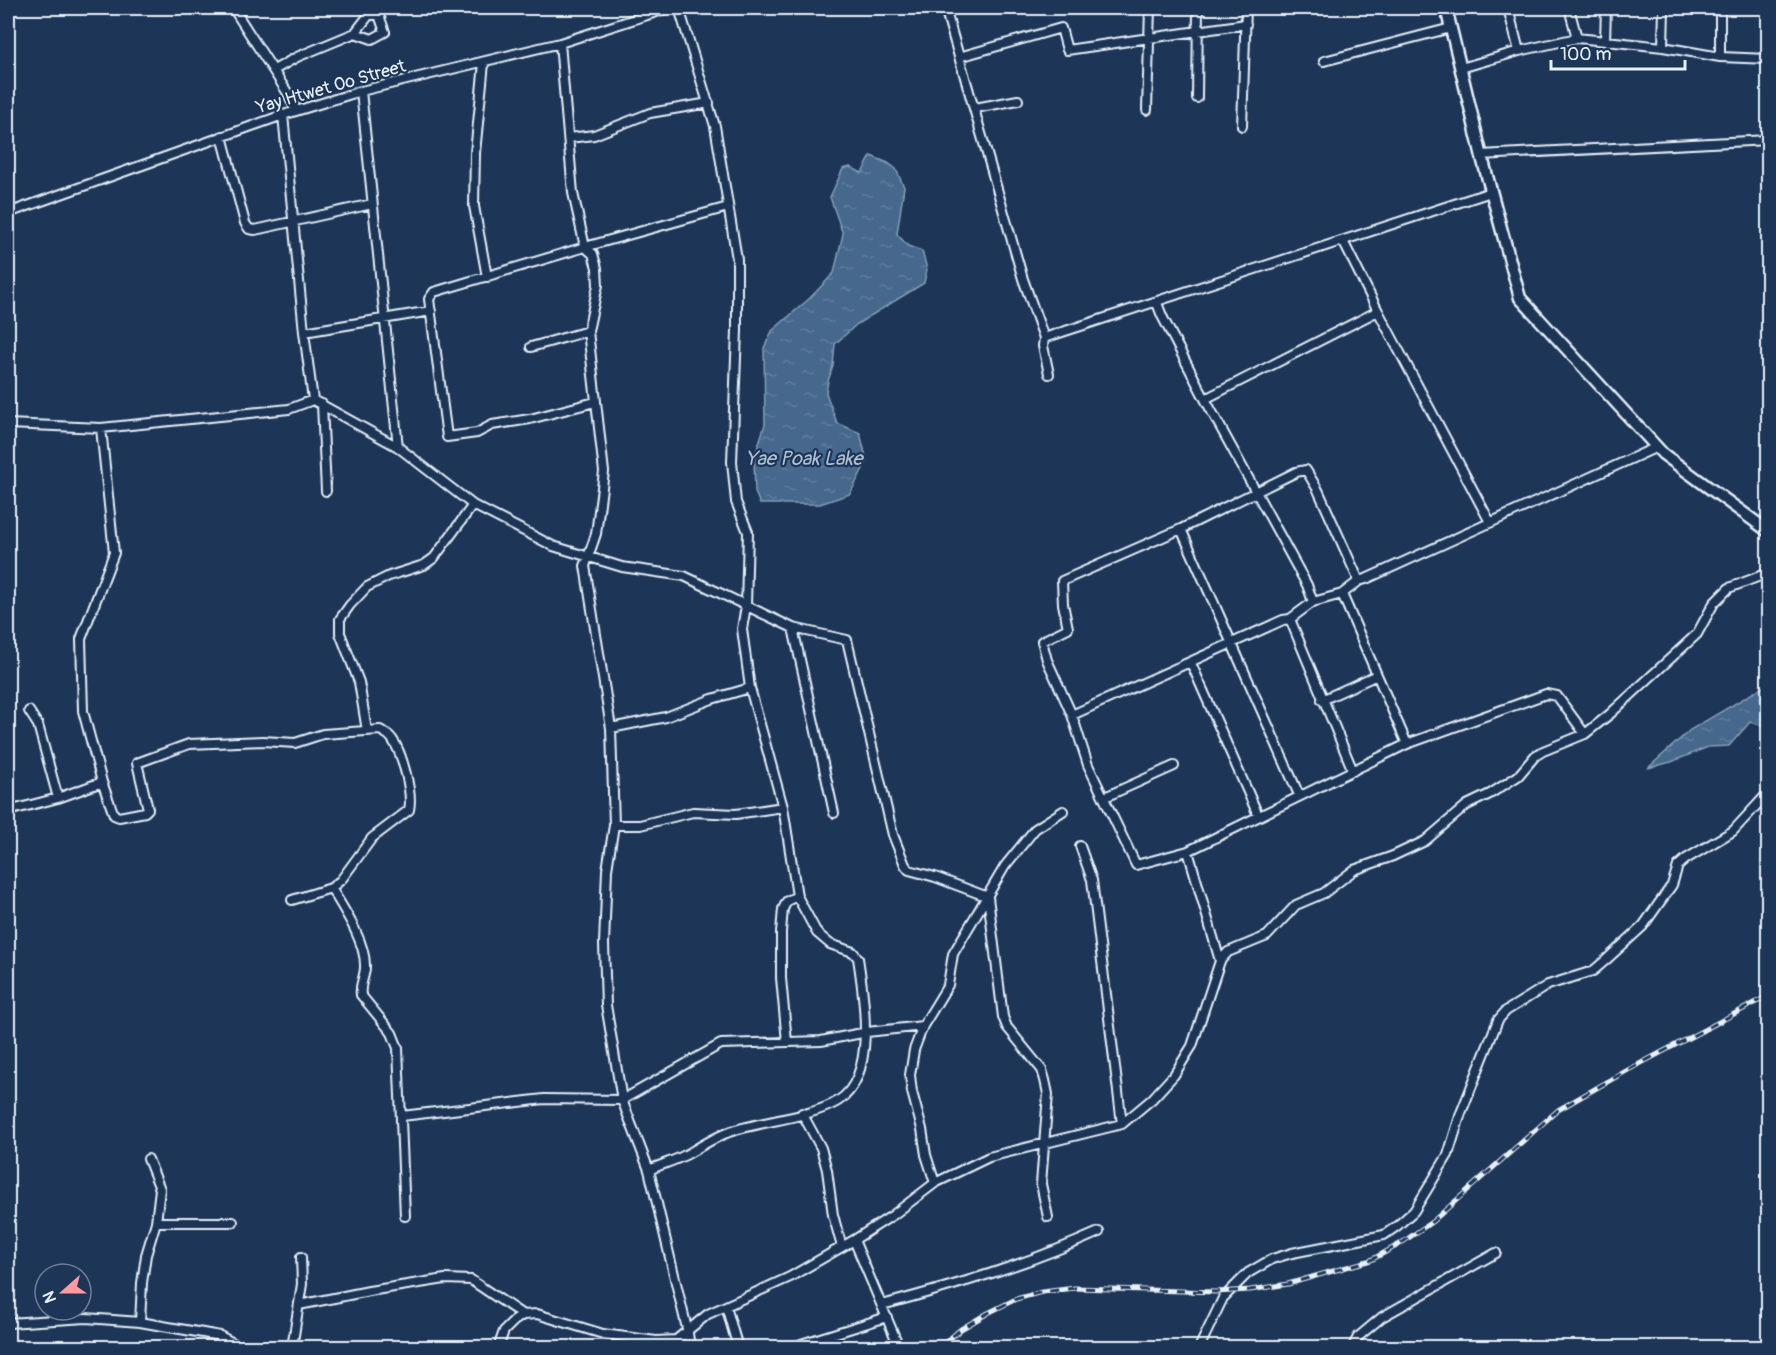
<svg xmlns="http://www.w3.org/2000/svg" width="1776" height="1355" viewBox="0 0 1776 1355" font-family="Pangolin,sans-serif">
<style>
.water{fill:url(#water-ripples);stroke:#869fb7;stroke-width:1.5}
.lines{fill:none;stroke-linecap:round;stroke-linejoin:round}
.street-casing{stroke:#e8f1f8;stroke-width:12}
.secondary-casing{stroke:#e8f1f8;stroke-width:15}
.street{stroke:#1d3557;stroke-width:8}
.secondary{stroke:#1d3557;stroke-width:10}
.rail-casing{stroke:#e8f1f8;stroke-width:5}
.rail{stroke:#1d3557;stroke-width:3;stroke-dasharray:9;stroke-linecap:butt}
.labels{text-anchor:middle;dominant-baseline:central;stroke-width:4.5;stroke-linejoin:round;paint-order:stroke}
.street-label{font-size:18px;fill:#e8f1f8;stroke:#1d3557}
.water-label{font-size:20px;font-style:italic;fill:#afc1d2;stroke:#1d3557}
</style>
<defs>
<pattern id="water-ripples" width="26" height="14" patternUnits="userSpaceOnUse" patternTransform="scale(1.5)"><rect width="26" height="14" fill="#45688c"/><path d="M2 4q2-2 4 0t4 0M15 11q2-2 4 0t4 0" fill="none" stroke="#607e9d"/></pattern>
</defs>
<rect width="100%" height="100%" fill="#1d3557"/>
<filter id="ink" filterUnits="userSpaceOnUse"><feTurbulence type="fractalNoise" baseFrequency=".0167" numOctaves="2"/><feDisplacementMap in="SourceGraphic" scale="12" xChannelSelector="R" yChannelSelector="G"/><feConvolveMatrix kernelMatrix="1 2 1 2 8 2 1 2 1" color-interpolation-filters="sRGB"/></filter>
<g filter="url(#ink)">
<!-- water -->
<path class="water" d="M 871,156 L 888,163 L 896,169 L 904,187 L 897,234 L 908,246 L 922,251 L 927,269 L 924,283 L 857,324 L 835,344 L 833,366 L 828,381 L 826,393 L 837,423 L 860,433 L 867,461 L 850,494 L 820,504 L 760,504 L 755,492 L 754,459 L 765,424 L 764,348 L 772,331 L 810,298 L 834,273 L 843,234 L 830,197 L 843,169 L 850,167 L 862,173 Z
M 1768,684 L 1768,724 L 1766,726 L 1750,722 L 1729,746 L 1708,747 L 1671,762 L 1648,768 L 1690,730 Z"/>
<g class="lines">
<!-- street casing -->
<g class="street-casing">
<path id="street" d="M 233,8 L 289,95 L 296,111
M 945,8 L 1023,279 L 1044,338 L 1043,346 L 1049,374
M 1508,8 L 1519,51
M 1569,8 L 1577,38
M 1605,41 L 1606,8
M 560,43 L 573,193 L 585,247 L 593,254 L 597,268 L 598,285 L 588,331 L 604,472 L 596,534 L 585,566 L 611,728 L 614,825 L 607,870 L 604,944 L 606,1005 L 622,1100 L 649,1170 L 688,1333 L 690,1348
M 1663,47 L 1664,8
M 959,57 L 1061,28 L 1067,50 L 1246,24
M 1720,57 L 1720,8
M 1324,61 L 1451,28
M 484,63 L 475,153 L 474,206 L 487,277
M 1461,68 L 1519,51 L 1577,38 L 1663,47 L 1720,57 L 1768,59
M 274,70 L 297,57 L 355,33 L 372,39 L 385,32 L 379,15 L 369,15 L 355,33
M 361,91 L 398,447
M 1197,98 L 1198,8
M 975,108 L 1018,100
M 1147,110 L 1150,8
M 283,115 L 304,332 L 313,400
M 1242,126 L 1246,8
M 222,136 L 245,223 L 249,229 L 255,230 L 372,204
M 569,138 L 594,135 L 650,113 L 709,103
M 1481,155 L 1768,140
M 8,213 L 283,115 L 361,91 L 560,43 L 669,8
M 1343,241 L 1378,311 L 1490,522
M 1157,303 L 1162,316 L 1205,399 L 1307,585 L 1313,602
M 304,332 L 431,311
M 1044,338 L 1491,192
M 531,347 L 588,331
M 1205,399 L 1378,311
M 595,402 L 530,419 L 492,425 L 477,433 L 447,437 L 429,299 L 434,292 L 585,247 L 728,207
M 322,404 L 326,491
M 8,424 L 101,428 L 289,409 L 313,400 L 398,447 L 473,505 L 553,546 L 622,567 L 684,576 L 793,628 L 847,640 L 893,835 L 905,865 L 909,870 L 935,877 L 988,897 L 1003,1017 L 1007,1027 L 1042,1070 L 1045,1080 L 1048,1094 L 1041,1184 L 1048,1217
M 101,428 L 114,553 L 81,639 L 83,711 L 102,782 L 114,815 L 119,817 L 145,812 L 148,809 L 137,763 L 189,744 L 263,741 L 295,743 L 323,734 L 380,730 C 385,733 389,734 392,739 C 402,752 413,793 409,810 L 372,838 L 341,880 L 331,888 L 292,900
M 1181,529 L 1299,795
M 1359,581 L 1318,490 L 1306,470 L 1296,472 L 1181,529 L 1062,581 L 1063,604 L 1068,628 L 1042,641 L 1047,660 L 1072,715 L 1088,765 L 1136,865 L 1188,851 L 1407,744 L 1546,694 L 1557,696 L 1585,734
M 1342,594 L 1407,744
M 1290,619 L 1353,771
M 793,628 L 834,813
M 1191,663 L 1258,815
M 1322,700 L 1377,675
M 29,711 L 38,725 L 58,798
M 1072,715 L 1283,620 L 1290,619 L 1313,602 L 1342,594 L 1359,581 L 1366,579 L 1657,447
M 611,728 L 666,717 L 712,699 L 750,688
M 367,731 L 359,682 L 340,633 L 340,619 L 350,605 L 367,587 L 389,576 L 424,565 L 434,558 L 473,505
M 1105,797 L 1174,766
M 8,811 L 58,798 L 102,782
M 614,825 L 640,825 L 693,812 L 736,814 L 783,807
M 1080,846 L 1092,880 L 1122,1124
M 1188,851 L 1220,961
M 331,888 C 343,908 366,942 365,967 C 365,977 359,985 361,995 L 392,1033 L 398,1048 L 405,1216
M 787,1042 L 781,978 L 781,932 L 783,909 L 787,901 L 797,896
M 802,1113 L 821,1148 L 827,1170 L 833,1215 L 842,1247
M 402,1116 L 544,1099 L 622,1100 L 721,1044 L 821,1041 L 867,1032 L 923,1026
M 649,1170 C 662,1164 678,1160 691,1152 C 704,1144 717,1136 732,1131 C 762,1121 812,1117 838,1101 C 877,1077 864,997 858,958 L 853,952 L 830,944 L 817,933 L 797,896 L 783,807 L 750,688 L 742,629 L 746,606 L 748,532 L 736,502 L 732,462 L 737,331 L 737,259 L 715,126 L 679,8
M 935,1183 L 926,1155 L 922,1129 L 912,1092 L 910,1075 L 914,1050 L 923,1026 L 948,985 L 953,954 L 1005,866 L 1035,829 L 1063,811
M 156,1222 L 233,1222
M 854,1240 L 897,1342 L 896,1348
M 299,1305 L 369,1291 L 445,1279 L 471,1280 L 523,1315
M 882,1305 C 957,1285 1028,1264 1099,1232
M 726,1306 L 738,1348
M 140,1322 L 142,1283 L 146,1255 L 156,1222 L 160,1189 L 148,1159
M 8,1323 L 86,1318 L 140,1322 L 220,1336 L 243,1348
M 801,1344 L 887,1317
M 219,1348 L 220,1336
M 292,1348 L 302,1284 L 301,1257
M 498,1348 L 504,1331 L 514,1321 L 523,1315 L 537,1314 L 603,1334 L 656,1341 L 676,1340 L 708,1314 L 790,1277 L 854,1240 L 893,1215 L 935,1183 L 989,1157 L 1122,1124 L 1152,1099 L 1174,1075 L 1192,1046 L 1220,961 L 1228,952 L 1267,936 L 1296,905 L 1324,893 L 1354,870 L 1393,856 L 1425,841 L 1467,805 L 1490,794 L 1518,776 L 1535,756 L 1543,751 L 1585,734 L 1610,714 L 1697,634 L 1714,603 L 1729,588 L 1768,573
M 1199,1348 L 1223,1298 L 1248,1273 L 1272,1259 L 1292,1253 L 1384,1235 L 1397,1226 L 1414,1211 L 1448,1155 L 1461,1113 L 1498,1020 L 1506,1011 L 1548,985 L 1593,971 L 1607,959 L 1643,926 L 1672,885 L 1678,866 L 1686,859 L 1733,831 L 1768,793
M 1352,1348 L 1358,1337 L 1382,1317 L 1496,1253"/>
</g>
<!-- secondary casing -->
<g class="secondary-casing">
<path id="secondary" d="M 1446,8 L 1483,161 L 1520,298 L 1663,454 L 1768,531"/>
</g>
<!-- street -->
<use href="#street" class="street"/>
<!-- secondary -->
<use href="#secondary" class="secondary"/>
<!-- rail casing -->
<g class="rail-casing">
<path id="rail" d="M 939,1348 L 961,1329 L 988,1313 L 1016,1299 L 1042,1292 L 1075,1288 L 1216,1292 L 1250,1290 L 1288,1284 L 1371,1260 L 1400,1244 L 1433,1221 L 1558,1110 L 1628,1070 L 1768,996"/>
</g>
<!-- rail -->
<use href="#rail" class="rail"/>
</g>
</g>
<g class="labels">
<!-- street labels -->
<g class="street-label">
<text transform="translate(331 87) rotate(-16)">Yay Htwet Oo Street</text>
</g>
<!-- water labels -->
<g class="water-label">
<text x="804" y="458">Yae Poak Lake</text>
</g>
</g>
<!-- margin -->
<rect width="1776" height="1355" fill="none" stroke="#1d3557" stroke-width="30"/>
<rect x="15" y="15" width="1746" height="1325" fill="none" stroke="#e8f1f8" stroke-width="2" filter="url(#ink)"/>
<!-- north arrow -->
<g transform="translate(63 1292) rotate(249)"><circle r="28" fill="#1d3557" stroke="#6e8097" stroke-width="1.5"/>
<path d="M0-4.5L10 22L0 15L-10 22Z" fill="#ff9aa2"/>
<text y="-9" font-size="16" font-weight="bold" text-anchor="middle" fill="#e8f1f8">N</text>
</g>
<!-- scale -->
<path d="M1551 60v9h134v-9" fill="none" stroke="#e8f1f8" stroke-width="3"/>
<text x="1560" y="60" font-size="18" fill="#e8f1f8" stroke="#1d3557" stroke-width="4.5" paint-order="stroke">100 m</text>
</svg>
